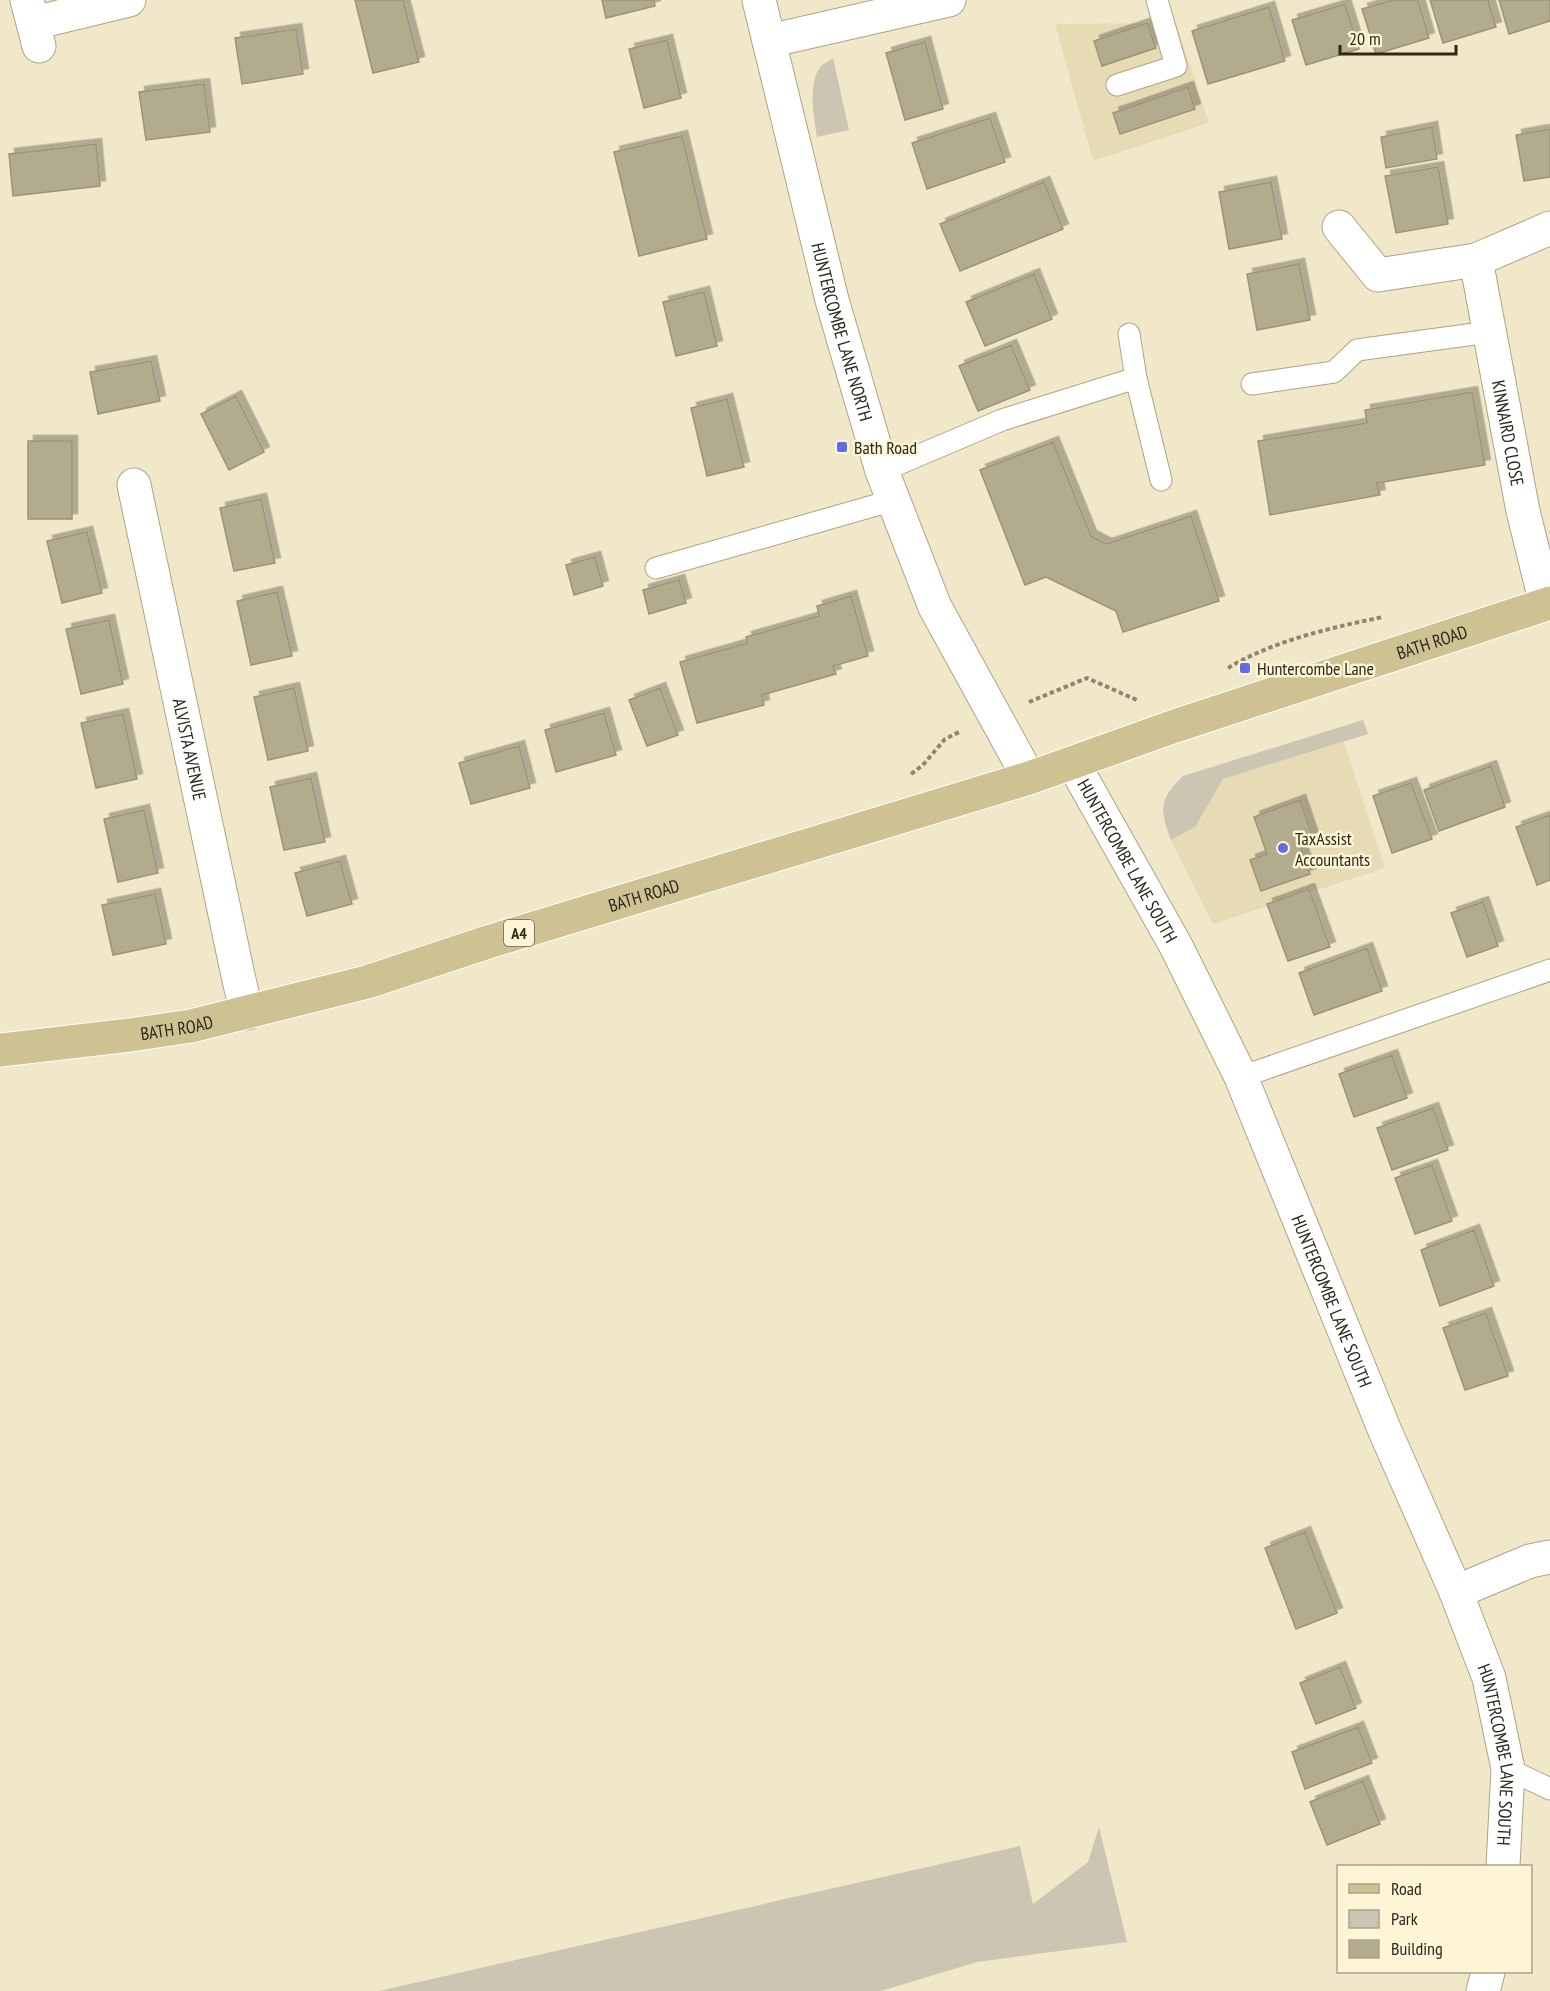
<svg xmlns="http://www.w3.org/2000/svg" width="1550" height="1991" viewBox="0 0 1550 1991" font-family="'PT Sans Narrow',sans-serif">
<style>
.built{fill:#e6dbb5}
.green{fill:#cbc5b2}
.building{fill:#b3ab8d;stroke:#9c9477;stroke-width:1.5;filter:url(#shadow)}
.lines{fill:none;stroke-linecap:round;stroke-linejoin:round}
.service-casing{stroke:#aca487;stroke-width:23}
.minor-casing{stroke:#aca487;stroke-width:35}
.tertiary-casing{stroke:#aca487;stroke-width:35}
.primary-casing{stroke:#fff;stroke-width:35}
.path{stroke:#8d8772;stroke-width:4;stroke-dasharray:4.5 3;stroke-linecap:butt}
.service{stroke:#fff;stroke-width:21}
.minor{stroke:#fff;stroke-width:33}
.tertiary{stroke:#fff;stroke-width:33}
.primary{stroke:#cec192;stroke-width:33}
.poi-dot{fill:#5f6ce4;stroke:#fef5d6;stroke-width:2}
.labels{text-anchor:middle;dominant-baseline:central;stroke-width:5;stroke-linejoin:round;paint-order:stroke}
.shield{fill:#fef5d6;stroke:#6a6654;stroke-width:1.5}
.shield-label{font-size:16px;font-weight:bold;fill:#2b281c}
.street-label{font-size:18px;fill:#2b281c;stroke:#fef5d6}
.poi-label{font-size:18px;fill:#2b281c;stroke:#fef5d6;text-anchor:start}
</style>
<defs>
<filter id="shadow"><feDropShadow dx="5.5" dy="-5.5" stdDeviation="0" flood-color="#0004"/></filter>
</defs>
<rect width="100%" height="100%" fill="#f1e8c9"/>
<!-- built -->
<path class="built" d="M 1176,23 L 1209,123 L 1093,161 L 1055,24 Z
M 1344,742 L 1385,868 L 1213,924 L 1171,840 L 1195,827 L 1223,779 Z"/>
<!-- green -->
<path class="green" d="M 833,58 L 849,130 L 817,137 C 814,117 807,84 821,66 C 824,63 830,61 833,58 Z
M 1363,720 L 1368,734 L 1223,779 L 1195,827 L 1171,840 C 1160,810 1158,800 1183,776 Z
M 1099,1827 L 1127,1942 L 977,1962 L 881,1991 L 379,1991 L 1020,1846 L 1033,1904 L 1088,1862 Z"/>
<!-- building -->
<path class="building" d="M 355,0 L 403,0 L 419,62 L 373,73 Z
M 602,0 L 654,0 L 655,6 L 606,18 Z
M 1393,0 L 1418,0 L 1429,38 L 1376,54 L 1362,9 Z
M 1430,0 L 1488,0 L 1496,27 L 1443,43 Z
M 1499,0 L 1550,0 L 1550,21 L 1509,34 Z
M 1345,4 L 1359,49 L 1306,65 L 1292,20 Z
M 1269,7 L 1285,61 L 1208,84 L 1192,31 Z
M 1147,23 L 1156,48 L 1102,66 L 1094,41 Z
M 296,29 L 303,74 L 242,84 L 235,38 Z
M 667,40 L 681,98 L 644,108 L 629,49 Z
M 925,42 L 943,109 L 905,120 L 886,53 Z
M 204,84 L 210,132 L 146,140 L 139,92 Z
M 1188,87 L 1195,109 L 1120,134 L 1113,113 Z
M 990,118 L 1005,162 L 927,189 L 912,143 Z
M 1432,127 L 1437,159 L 1386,168 L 1381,137 Z
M 1550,129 L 1550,177 L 1524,181 L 1516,135 Z
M 682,136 L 707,239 L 639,256 L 614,152 Z
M 96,144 L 100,186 L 13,196 L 9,154 Z
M 1438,167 L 1448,224 L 1396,233 L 1385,176 Z
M 1044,182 L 1063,229 L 960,271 L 940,224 Z
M 1271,182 L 1282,239 L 1229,249 L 1219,192 Z
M 1299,264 L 1310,320 L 1257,330 L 1247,274 Z
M 1034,274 L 1052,319 L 985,346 L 966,302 Z
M 704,292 L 717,346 L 676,356 L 663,302 Z
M 1011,345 L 1030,390 L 978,411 L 959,366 Z
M 151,361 L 160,401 L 98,414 L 90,372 Z
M 1472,392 L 1485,465 L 1377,483 L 1380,495 L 1270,515 L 1258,441 L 1367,423 L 1365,410 Z
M 236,396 L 264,452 L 229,470 L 201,414 Z
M 727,399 L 744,467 L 707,476 L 691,408 Z
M 28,441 L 72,441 L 72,519 L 28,519 Z
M 1053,442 L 1091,536 L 1106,544 L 1191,516 L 1219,601 L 1123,632 L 1116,611 L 1046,577 L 1025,585 L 980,470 Z
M 261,499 L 275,563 L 234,571 L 220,508 Z
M 87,532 L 102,593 L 62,603 L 47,541 Z
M 595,557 L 603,586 L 574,595 L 566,565 Z
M 679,580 L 686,603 L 649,614 L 643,590 Z
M 277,592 L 292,656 L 251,665 L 237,601 Z
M 851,596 L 868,656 L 833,666 L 836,674 L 762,695 L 764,705 L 697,723 L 680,662 L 747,643 L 746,637 L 819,616 L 817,606 Z
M 109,620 L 123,684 L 81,694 L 66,629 Z
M 294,688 L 308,751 L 268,760 L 254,697 Z
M 660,688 L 678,735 L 647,746 L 629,700 Z
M 604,713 L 616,755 L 556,772 L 545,730 Z
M 123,714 L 137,779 L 96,788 L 81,723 Z
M 519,746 L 530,788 L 471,804 L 459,763 Z
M 1491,766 L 1505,807 L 1439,831 L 1424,790 Z
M 311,778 L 325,842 L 284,850 L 270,787 Z
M 1411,783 L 1432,839 L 1392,853 L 1373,796 Z
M 1300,800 L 1313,838 L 1299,843 L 1310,874 L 1261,891 L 1250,860 L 1267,854 L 1254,817 Z
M 144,810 L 158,873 L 118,882 L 104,819 Z
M 1550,815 L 1550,880 L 1537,885 L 1516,827 Z
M 340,861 L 352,904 L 307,916 L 295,873 Z
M 1309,889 L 1330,947 L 1288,961 L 1267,904 Z
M 155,894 L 166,944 L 113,955 L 102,905 Z
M 1483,902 L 1498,946 L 1467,957 L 1451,913 Z
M 1367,948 L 1382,991 L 1314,1015 L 1299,973 Z
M 1392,1055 L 1407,1098 L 1354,1117 L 1339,1074 Z
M 1433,1108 L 1448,1150 L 1392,1170 L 1377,1128 Z
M 1432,1165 L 1452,1221 L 1415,1234 L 1395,1178 Z
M 1474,1230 L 1494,1286 L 1440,1306 L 1421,1250 Z
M 1486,1313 L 1508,1376 L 1465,1390 L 1443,1328 Z
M 1305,1532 L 1337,1613 L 1296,1629 L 1265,1548 Z
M 1340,1667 L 1356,1708 L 1316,1724 L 1300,1683 Z
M 1358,1727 L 1372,1763 L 1305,1789 L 1292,1752 Z
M 1363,1781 L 1380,1824 L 1327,1845 L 1310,1802 Z"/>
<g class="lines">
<!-- service casing -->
<g class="service-casing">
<path id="service" d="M 1117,85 L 1176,66 L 1157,0
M 1129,334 L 1136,378 L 1161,480
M 1252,384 L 1334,372 L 1357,350 L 1489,332
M 882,471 L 1002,420 L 1136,378
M 656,568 L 894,500
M 1241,1077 L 1550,970
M 1508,1769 L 1550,1789"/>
</g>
<!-- minor casing -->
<g class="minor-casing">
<g id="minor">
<path d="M 27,0 L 39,46"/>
<path d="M 34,23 L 129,0"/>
<path d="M 769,41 L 949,0"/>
<path d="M 1339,227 L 1378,275 L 1476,260 L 1550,228"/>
<path id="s1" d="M 1476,260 L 1523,511 L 1546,604"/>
<path id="s2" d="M 134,485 L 239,980 L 247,1013"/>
<path id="s3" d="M 1073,763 L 1176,946 L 1241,1077 L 1385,1431 L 1456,1592 L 1489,1678 L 1508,1769 L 1503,1866"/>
<path d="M 1456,1592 L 1530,1561 L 1550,1557"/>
<path d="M 1483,1991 L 1488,1972"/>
</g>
</g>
<!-- tertiary casing -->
<g class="tertiary-casing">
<g id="tertiary">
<path id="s4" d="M 759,0 L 832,300 L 882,471 L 935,607 L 1029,778"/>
</g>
</g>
<!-- primary casing -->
<g class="primary-casing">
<g id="primary">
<path id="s5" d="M 0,1050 L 130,1035 L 191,1026 L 367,982 L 488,942 L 1029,778 L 1175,726 L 1550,603"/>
</g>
</g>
<!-- path -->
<path class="path" d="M 1228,668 C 1275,640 1330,628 1383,617
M 1029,702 L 1087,678 L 1137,700
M 911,774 L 923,765 L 945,739 L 961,731"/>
<!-- service -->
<use href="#service" class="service"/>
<!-- minor -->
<use href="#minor" class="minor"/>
<!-- tertiary -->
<use href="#tertiary" class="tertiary"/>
<!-- primary -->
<use href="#primary" class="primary"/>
</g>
<!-- markers -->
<g class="poi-dot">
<rect x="836" y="441" width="12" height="12" rx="3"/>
<rect x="1239" y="662" width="12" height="12" rx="3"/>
<circle cx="1283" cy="848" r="6"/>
</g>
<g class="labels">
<!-- shield labels -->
<rect class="shield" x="504" y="920" width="30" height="26" rx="4.5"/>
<g class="shield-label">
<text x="519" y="933">A4</text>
</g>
<!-- street labels -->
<g class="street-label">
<text stroke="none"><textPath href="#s4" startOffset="342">HUNTERCOMBE LANE NORTH</textPath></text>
<text stroke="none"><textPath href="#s1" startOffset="176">KINNAIRD CLOSE</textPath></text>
<text stroke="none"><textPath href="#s5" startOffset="1492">BATH ROAD</textPath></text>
<text stroke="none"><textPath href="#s2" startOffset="270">ALVISTA AVENUE</textPath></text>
<text stroke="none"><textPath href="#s3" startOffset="112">HUNTERCOMBE LANE SOUTH</textPath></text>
<text stroke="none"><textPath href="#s5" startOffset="664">BATH ROAD</textPath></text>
<text stroke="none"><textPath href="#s5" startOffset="178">BATH ROAD</textPath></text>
<text stroke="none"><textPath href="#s3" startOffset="598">HUNTERCOMBE LANE SOUTH</textPath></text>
<text stroke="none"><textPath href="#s3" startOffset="1084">HUNTERCOMBE LANE SOUTH</textPath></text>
</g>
<!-- poi labels -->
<g class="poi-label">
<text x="854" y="447">Bath Road</text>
<text x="1257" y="668">Huntercombe Lane</text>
<text x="1295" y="838">TaxAssist<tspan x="1295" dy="21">Accountants</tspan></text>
</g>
</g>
<!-- legend -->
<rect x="1337" y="1865" width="195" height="108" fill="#fef5d6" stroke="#aaa38c" stroke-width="1.5"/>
<rect x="1349" y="1884" width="30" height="9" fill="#cec192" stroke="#aaa38c" stroke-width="1.5"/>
<text x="1391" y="1895" font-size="18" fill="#2b281c">Road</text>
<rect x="1349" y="1910" width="30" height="18" fill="#cbc5b2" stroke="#aaa38c" stroke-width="1.5"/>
<text x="1391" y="1925" font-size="18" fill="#2b281c">Park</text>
<rect x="1349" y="1940" width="30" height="18" fill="#b3ab8d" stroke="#aaa38c" stroke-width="1.5"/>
<text x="1391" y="1955" font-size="18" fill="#2b281c">Building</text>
<!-- scale -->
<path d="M1340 45v9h116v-9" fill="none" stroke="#2b281c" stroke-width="3"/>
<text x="1349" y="45" font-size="18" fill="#2b281c" stroke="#fef5d6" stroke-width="4.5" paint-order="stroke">20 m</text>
</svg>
